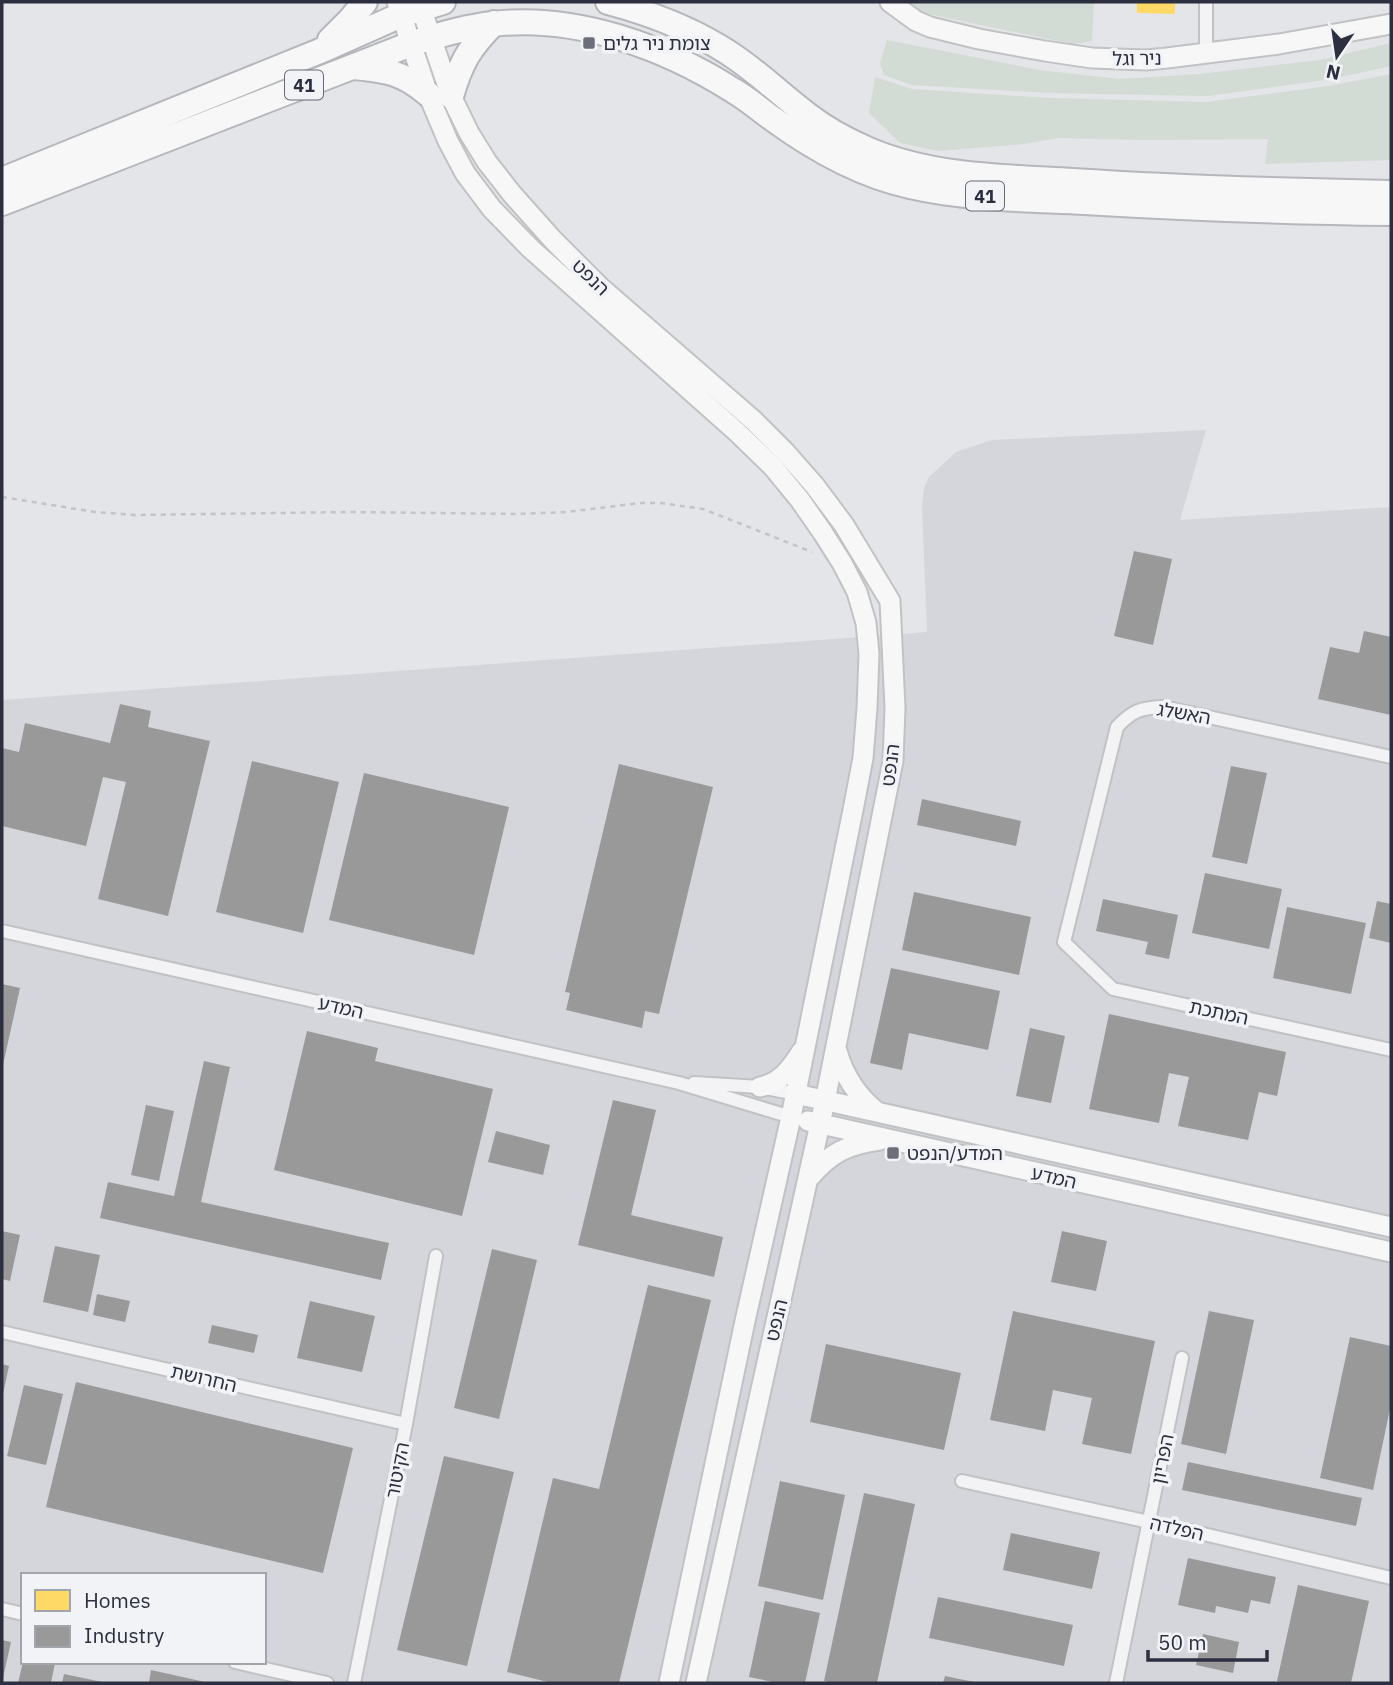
<svg xmlns="http://www.w3.org/2000/svg" width="1393" height="1685" viewBox="0 0 1393 1685" font-family="'IBM Plex Sans','Noto Sans Hebrew',sans-serif">
<style>
.built{fill:#d4d6db;fill-rule:evenodd}
.green{fill:#d2dbd4}
.homes{fill:#ffd966}
.industry{fill:#999}
.lines{fill:none;stroke-linecap:round;stroke-linejoin:round}
.street-casing{stroke:#c0c2c4;stroke-width:16}
.secondary-casing{stroke:#c0c2c4;stroke-width:23}
.highway-casing{stroke:#b6b7bc;stroke-width:28}
.path{stroke:#c3c3c8;stroke-width:2.5;stroke-dasharray:5 5;stroke-linecap:butt}
.street{stroke:#f3f3f5;stroke-width:12}
.secondary{stroke:#f7f7f7;stroke-width:19}
.highway{stroke:#f7f7f7;stroke-width:24}
.poi-dot{fill:#6c6f7a;stroke:#f2f3f7;stroke-width:2.5}
.labels{text-anchor:middle;dominant-baseline:central;stroke-width:7;stroke-linejoin:round;paint-order:stroke}
.shield{fill:#f2f3f7;stroke:#676a76;stroke-width:2}
.shield-label{font-size:18px;font-weight:bold;fill:#2c2f3f}
.poi-label{font-size:19px;fill:#2c2f3f;stroke:#f2f3f7;text-anchor:start}
.street-label{font-size:19px;fill:#2c2f3f;stroke:#f2f3f7}
</style>
<rect width="100%" height="100%" fill="#e3e5e8"/>
<!-- built -->
<path class="built" d="M 1206,430 L 1180,520 L 1391,507 L 1391,1683 L 2,1683 L 2,700 L 927,632 L 922,506 L 924,488 L 929,477 L 956,452 L 992,440 ZM 23,1575 L 264,1575 L 264,1662 L 23,1662 Z"/>
<!-- green -->
<path class="green" d="M 892,2 L 1094,2 L 1092,41 L 1072,44 L 890,6 Z
M 887,40 L 1039,70 L 1120,79 L 1200,74 L 1320,60 L 1391,43 L 1391,66 L 1332,79 L 1208,96 L 1050,93 L 912,85 L 884,75 L 880,63 Z
M 1391,74 L 1391,160 L 1265,164 L 1268,139 L 1146,140 L 1058,138 L 1024,144 L 939,151 L 900,143 L 869,113 L 875,77 L 912,89 L 1050,98 L 1206,102 L 1329,86 Z"/>
<!-- homes -->
<path class="homes" d="M 1137,2 L 1175,2 L 1175,14 L 1137,13 Z"/>
<!-- industry -->
<path class="industry" d="M 1134,551 L 1172,559 L 1153,645 L 1114,636 Z
M 1364,631 L 1391,637 L 1391,715 L 1318,699 L 1330,647 L 1359,653 Z
M 120,704 L 151,711 L 148,727 L 210,741 L 168,916 L 98,899 L 126,782 L 103,777 L 86,846 L 2,826 L 2,748 L 19,752 L 25,723 L 110,743 Z
M 252,761 L 339,782 L 303,933 L 216,912 Z
M 619,764 L 713,787 L 659,1014 L 645,1011 L 642,1028 L 566,1010 L 570,993 L 565,992 Z
M 1231,766 L 1267,773 L 1247,864 L 1212,857 Z
M 364,773 L 509,807 L 474,955 L 329,920 Z
M 922,799 L 1021,821 L 1016,846 L 917,825 Z
M 1205,873 L 1282,889 L 1269,949 L 1192,933 Z
M 914,892 L 1031,917 L 1019,975 L 902,950 Z
M 1103,899 L 1178,915 L 1169,959 L 1145,954 L 1148,942 L 1096,931 Z
M 1377,901 L 1391,904 L 1391,943 L 1369,938 Z
M 1287,907 L 1366,923 L 1351,994 L 1273,978 Z
M 891,968 L 1000,991 L 988,1050 L 909,1033 L 902,1070 L 870,1063 Z
M 2,984 L 20,988 L 3,1065 L 2,1065 Z
M 1109,1014 L 1286,1052 L 1277,1096 L 1259,1092 L 1248,1140 L 1178,1126 L 1189,1077 L 1169,1073 L 1159,1123 L 1089,1109 Z
M 1030,1028 L 1065,1036 L 1051,1103 L 1016,1096 Z
M 307,1031 L 378,1048 L 375,1061 L 493,1089 L 462,1216 L 274,1170 Z
M 204,1061 L 230,1067 L 201,1202 L 389,1243 L 381,1280 L 100,1218 L 108,1182 L 174,1196 Z
M 613,1100 L 656,1110 L 631,1215 L 723,1237 L 714,1277 L 578,1245 Z
M 146,1105 L 174,1111 L 159,1181 L 131,1175 Z
M 496,1131 L 550,1145 L 543,1175 L 488,1162 Z
M 2,1231 L 20,1235 L 10,1281 L 2,1279 Z
M 1062,1231 L 1107,1241 L 1096,1291 L 1051,1282 Z
M 55,1246 L 100,1255 L 88,1312 L 43,1302 Z
M 492,1249 L 537,1260 L 499,1419 L 454,1408 Z
M 648,1285 L 711,1300 L 619,1683 L 552,1683 L 507,1672 L 553,1478 L 599,1489 Z
M 97,1294 L 130,1301 L 125,1322 L 93,1315 Z
M 310,1301 L 375,1316 L 362,1372 L 297,1358 Z
M 1013,1311 L 1155,1341 L 1131,1454 L 1082,1444 L 1092,1398 L 1053,1390 L 1045,1431 L 990,1420 Z
M 1209,1311 L 1254,1320 L 1226,1454 L 1181,1444 Z
M 212,1325 L 258,1335 L 254,1353 L 208,1343 Z
M 1350,1337 L 1391,1346 L 1391,1404 L 1373,1490 L 1320,1478 Z
M 826,1344 L 961,1373 L 944,1450 L 810,1422 Z
M 2,1364 L 9,1366 L 3,1394 L 2,1394 Z
M 76,1382 L 353,1448 L 323,1573 L 46,1507 Z
M 24,1385 L 63,1394 L 46,1465 L 7,1456 Z
M 444,1456 L 514,1472 L 467,1666 L 397,1650 Z
M 1188,1462 L 1362,1498 L 1356,1526 L 1182,1490 Z
M 780,1481 L 845,1495 L 823,1600 L 758,1586 Z
M 864,1493 L 915,1504 L 877,1683 L 835,1683 L 824,1681 Z
M 1011,1533 L 1100,1552 L 1092,1589 L 1003,1570 Z
M 1188,1558 L 1276,1577 L 1270,1604 L 1251,1600 L 1248,1613 L 1216,1606 L 1215,1613 L 1178,1605 Z
M 1298,1585 L 1369,1601 L 1351,1683 L 1286,1683 L 1277,1681 Z
M 938,1597 L 1073,1625 L 1064,1666 L 929,1638 Z
M 765,1601 L 820,1613 L 805,1683 L 778,1683 L 749,1677 Z
M 1203,1634 L 1239,1642 L 1233,1673 L 1196,1665 Z
M 2,1640 L 11,1642 L 3,1678 L 2,1677 Z
M 23,1662 L 55,1663 L 51,1683 L 18,1683 Z
M 151,1670 L 205,1682 L 205,1683 L 149,1683 Z
M 64,1674 L 102,1682 L 102,1683 L 62,1683 Z
M 945,1676 L 974,1682 L 974,1683 L 943,1683 Z"/>
<g class="lines">
<!-- street casing -->
<g class="street-casing">
<path id="street" d="M 1206,2 L 1206,53
M 1391,757 L 1163,707 C 1141,708 1133,710 1117,727 L 1064,942 L 1113,989 L 1391,1050
M 2,931 L 679,1083 L 791,1117
M 694,1083 L 760,1087 L 796,1094
M 2,1332 L 406,1424
M 962,1481 L 1195,1532 L 1391,1578
M 2,1609 L 23,1614
M 235,1662 L 327,1683
M 354,1683 L 406,1424 L 436,1256
M 1116,1683 L 1182,1358"/>
</g>
<!-- secondary casing -->
<g class="secondary-casing">
<path id="secondary" d="M 397,2 L 428,94 L 448,141 L 465,173 L 492,209 L 531,249 L 738,433 L 773,467 L 800,500 L 823,533 L 842,563 L 857,592 L 866,623 L 869,654 L 867,708 L 863,758 L 854,805 L 791,1117 L 745,1321 L 669,1683
M 419,2 L 451,96 L 469,133 L 487,162 L 512,194 L 553,240 L 601,288 L 753,420 L 786,453 L 815,486 L 844,525 L 890,601 L 895,708 L 893,761 L 825,1101 L 696,1683
M 890,2 L 916,21 L 930,27 L 979,39 L 1045,51 L 1092,58 L 1146,60 L 1167,58 L 1279,44 L 1391,24
M 837,1051 C 844,1076 857,1096 877,1112
M 760,1087 C 781,1083 791,1068 802,1051
M 796,1094 L 1391,1227
M 808,1121 L 1391,1252
M 810,1177 C 830,1153 848,1144 880,1140"/>
</g>
<!-- highway casing -->
<g class="highway-casing">
<path id="highway" d="M 608,2 C 653,14 700,32 739,60 C 763,77 785,98 809,116 C 827,130 848,141 869,150 C 933,177 1004,177 1073,181 C 1179,188 1285,191 1391,193
M 330,40 L 350,20 L 365,2
M 354,67 C 386,70 402,72 428,94
M 451,96 C 461,62 469,48 494,23
M 2,180 L 320,51 L 401,15 L 443,2
M 2,203 L 411,44 C 438,35 465,27 493,24 C 576,14 665,47 734,91 C 748,99 760,110 773,119 C 814,149 860,175 910,186 C 967,199 1026,199 1084,202 C 1186,208 1289,212 1391,213"/>
</g>
<!-- path -->
<path class="path" d="M 2,497 L 95,512 L 135,515 L 350,512 L 517,514 L 567,512 L 640,503 L 661,503 L 703,509 L 812,552"/>
<!-- street -->
<use href="#street" class="street"/>
<!-- secondary -->
<use href="#secondary" class="secondary"/>
<!-- highway -->
<use href="#highway" class="highway"/>
</g>
<!-- markers -->
<g class="poi-dot">
<rect x="582" y="36" width="14" height="14" rx="3.5"/>
<rect x="886" y="1146" width="14" height="14" rx="3.5"/>
</g>
<g class="labels">
<!-- shield labels -->
<g class="shield">
<rect x="285" y="70.5" width="38" height="29" rx="5"/>
<rect x="966" y="181.5" width="38" height="29" rx="5"/>
</g>
<g class="shield-label">
<text x="304" y="85">41</text>
<text x="985" y="196">41</text>
</g>
<!-- poi labels -->
<g class="poi-label">
<text x="603" y="43">צומת ניר גלים</text>
<text x="907" y="1153">המדע/הנפט</text>
</g>
<!-- street labels -->
<g class="street-label">
<text transform="translate(1137 58) rotate(-1)">ניר וגל</text>
<text transform="translate(591 277) rotate(44)">הנפט</text>
<text transform="translate(1184 713) rotate(10)">האשלג</text>
<text transform="translate(890 765) rotate(-83)">הנפט</text>
<text transform="translate(341 1007) rotate(13)">המדע</text>
<text transform="translate(1219 1012) rotate(12)">המתכת</text>
<text transform="translate(1054 1177) rotate(13)">המדע</text>
<text transform="translate(776 1320) rotate(-77)">הנפט</text>
<text transform="translate(204 1378) rotate(13)">החרושת</text>
<text transform="translate(1162 1459) rotate(-79)">הפריון</text>
<text transform="translate(397 1470) rotate(-79)">הקיטור</text>
<text transform="translate(1177 1528) rotate(13)">הפלדה</text>
</g>
</g>
<!-- border -->
<rect width="1393" height="1685" fill="none" stroke="#2c2f3f" stroke-width="7"/>
<!-- legend -->
<rect x="21" y="1573" width="245" height="91" fill="#f2f3f7" stroke="#a3a5ad" stroke-width="2"/>
<rect x="35" y="1590" width="35" height="21" fill="#ffd966" stroke="#a3a5ad" stroke-width="2"/>
<text x="84" y="1608" font-size="21" fill="#2c2f3f">Homes</text>
<rect x="35" y="1626" width="35" height="21" fill="#999999" stroke="#a3a5ad" stroke-width="2"/>
<text x="84" y="1643" font-size="21" fill="#2c2f3f">Industry</text>
<!-- north arrow -->
<g transform="translate(1337 56) rotate(193)" stroke="#f2f3f7" stroke-width="5" paint-order="stroke">
<path d="M0-5L12 26L0 18L-12 26Z" fill="#2c2f3f"/>
<text y="-10" font-size="19" font-weight="bold" text-anchor="middle" fill="#2c2f3f">N</text>
</g>
<!-- scale -->
<path d="M1148 1650v10h119v-10" fill="none" stroke="#2c2f3f" stroke-width="3.5"/>
<text x="1158" y="1650" font-size="21" fill="#2c2f3f" stroke="#f2f3f7" stroke-width="5" paint-order="stroke">50 m</text>
</svg>
